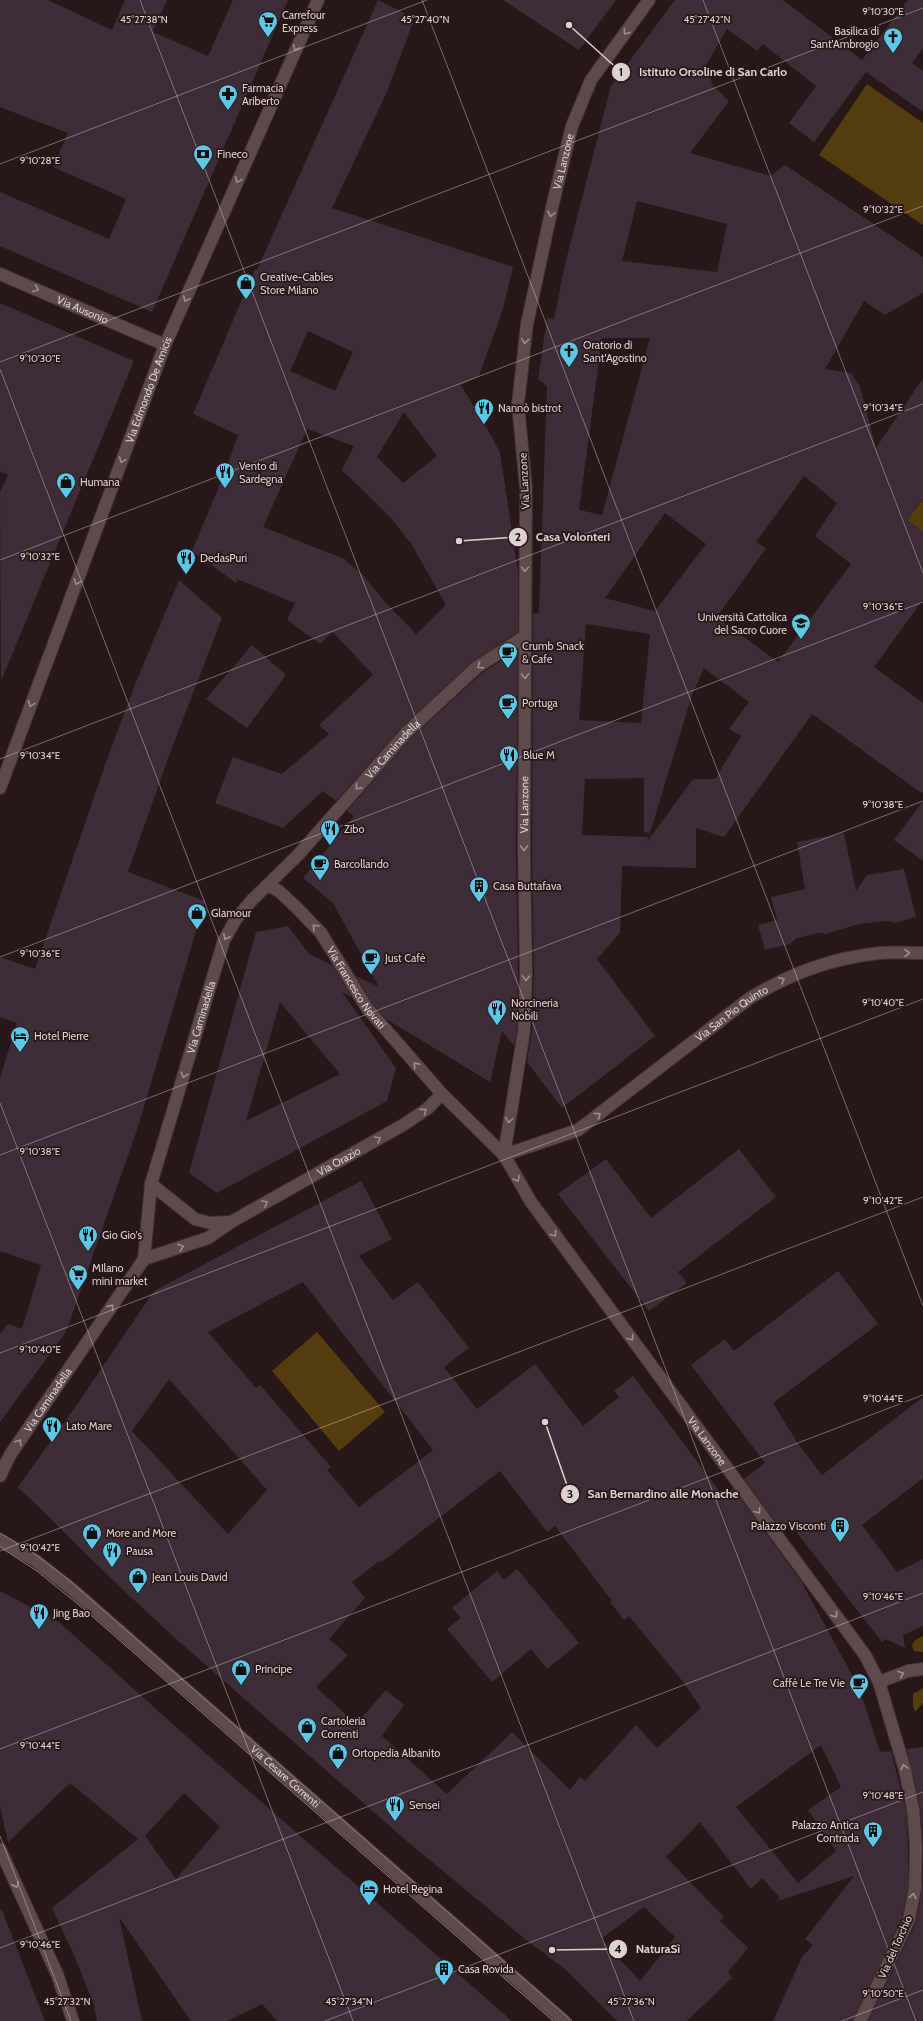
<svg xmlns="http://www.w3.org/2000/svg" width="923" height="2021" viewBox="0 0 923 2021" font-family="Cabin,sans-serif">
<style>
.green{fill:#563d0e}
.building{fill:#3d2d36;fill-rule:evenodd}
.lines{fill:none;stroke-linecap:round;stroke-linejoin:round}
.minor-casing{stroke:#3d3131;stroke-width:14}
.minor{stroke:#5e4a4b;stroke-width:12}
.tram{stroke:#8c7e7e;stroke-width:1}
.oneway{stroke:#9e8e8e}
.ticks{fill:none;stroke:#ddd1d1;stroke-width:1;stroke-opacity:0.45}
.labels{text-anchor:middle;dominant-baseline:central;stroke-width:3.5;stroke-linejoin:round;paint-order:stroke}
.poi-label{font-size:11px;fill:#ddd1d1;stroke:#281718;text-anchor:start}
.street-label{font-size:11px;fill:#ddd1d1;stroke:#281718}
.ticks-label{font-size:10px;text-anchor:middle;fill:#ddd1d1;stroke:#281718;stroke-width:3.5;stroke-linejoin:round;paint-order:stroke}
.leader{fill:none;stroke:#ddd1d1;stroke-width:1.5}
.callout-dot{fill:#ddd1d1;stroke:#281718;stroke-width:1.5}
.mark-label{font-size:12px;text-anchor:middle;font-weight:bold;fill:#111}
.callout-label{font-size:12px;text-anchor:middle;font-weight:bold;fill:#ddd1d1;stroke:#281718;stroke-width:3.5;stroke-linejoin:round;paint-order:stroke}
</style>
<rect width="100%" height="100%" fill="#281718"/>
<!-- green -->
<path class="green" d="M 867,84 L 923,123 L 923,225 L 819,155 Z
M 923,499 L 923,532 L 907,520 Z
M 317,1332 L 385,1412 L 339,1451 L 272,1371 Z
M 923,1636 L 923,1652 L 914,1651 L 912,1645 L 915,1640 Z
M 923,1688 L 923,1703 L 915,1712 L 913,1706 L 913,1694 Z"/>
<!-- building -->
<path class="building" d="M 0,0 L 48,0 L 112,30 L 125,0 L 167,0 L 153,32 L 208,56 L 233,0 L 288,0 L 152,312 L 0,246 L 0,192 L 109,239 L 126,199 L 53,167 L 68,133 L 0,107 Z
M 378,0 L 404,13 L 402,18 L 413,23 L 386,94 L 332,208 L 513,267 L 503,309 L 479,376 L 461,385 L 491,435 L 500,453 L 518,571 L 518,632 L 472,662 L 402,727 L 336,801 L 323,791 L 283,828 L 215,803 L 233,757 L 282,774 L 329,734 L 319,725 L 373,675 L 333,632 L 320,644 L 287,620 L 295,603 L 237,579 L 236,583 L 192,551 L 225,472 L 238,435 L 193,414 L 255,269 L 257,270 ZM 308,331 L 353,352 L 335,391 L 290,371 ZM 404,412 L 437,456 L 403,483 L 377,457 ZM 307,429 L 354,446 L 342,470 L 390,517 L 412,545 L 446,605 L 416,634 L 385,602 L 362,574 L 342,558 L 263,527 Z
M 503,0 L 616,0 L 579,50 Z
M 675,0 L 783,0 L 862,60 L 908,0 L 923,0 L 923,48 L 912,63 L 923,71 L 923,112 L 866,72 L 814,142 L 789,123 L 816,86 L 763,44 L 757,51 L 727,29 L 706,65 L 713,86 L 729,101 L 690,153 L 771,176 L 785,165 L 923,257 L 923,293 L 885,315 L 864,301 L 825,369 L 851,373 L 860,387 L 876,448 L 923,378 L 923,498 L 907,520 L 923,532 L 923,600 L 874,667 L 923,703 L 923,794 L 812,714 L 724,837 L 696,828 L 696,868 L 622,866 L 620,933 L 597,959 L 655,1036 L 562,1108 L 527,1062 L 532,1031 L 534,973 L 532,849 L 533,614 L 539,613 L 547,386 L 538,379 L 547,318 L 554,319 L 565,264 L 611,86 ZM 637,201 L 727,224 L 717,272 L 622,261 ZM 602,338 L 650,338 L 602,515 L 579,510 ZM 804,476 L 837,503 L 815,536 L 851,564 L 778,662 L 717,617 L 766,548 L 756,542 ZM 665,513 L 706,544 L 655,611 L 605,598 ZM 586,624 L 650,634 L 641,723 L 579,720 ZM 704,668 L 749,702 L 729,729 L 741,736 L 715,779 L 693,779 L 647,842 L 648,837 L 582,835 L 585,779 L 644,778 L 644,832 L 650,833 L 692,695 Z
M 0,303 L 134,361 L 1,681 L 0,492 L 8,475 L 0,471 Z
M 179,580 L 222,618 L 170,753 L 128,872 L 205,901 L 137,1130 L 66,1332 L 0,1422 L 0,1334 L 8,1324 L 22,1329 L 41,1265 L 0,1251 L 0,1078 L 17,1023 L 0,1017 L 0,957 L 35,969 L 106,762 L 138,677 Z
M 252,645 L 286,675 L 247,728 L 206,699 Z
M 518,650 L 516,849 L 518,973 L 517,1030 L 514,1046 L 502,1031 L 490,1082 L 386,1019 L 373,1004 L 356,976 L 379,987 L 333,903 L 303,878 L 354,816 L 347,811 L 412,737 L 482,673 Z
M 923,801 L 923,861 L 894,840 Z
M 844,833 L 856,891 L 867,875 L 904,869 L 916,917 L 895,923 L 887,921 L 859,924 L 823,935 L 824,933 L 818,933 L 797,938 L 790,944 L 765,950 L 758,925 L 777,920 L 771,897 L 805,889 L 797,842 Z
M 288,926 L 309,954 L 332,965 L 352,997 L 342,992 L 396,1068 L 387,1101 L 217,1193 L 189,1173 L 256,932 ZM 280,1002 L 340,1074 L 246,1121 Z
M 739,1149 L 776,1197 L 678,1272 L 687,1283 L 649,1311 L 558,1194 L 606,1159 L 651,1218 Z
M 361,1181 L 392,1239 L 359,1256 L 393,1300 L 418,1282 L 469,1348 L 444,1367 L 477,1409 L 535,1364 L 583,1426 L 619,1397 L 614,1391 L 633,1376 L 723,1496 L 733,1488 L 801,1581 L 860,1690 L 880,1752 L 891,1751 L 906,1810 L 908,1846 L 908,1887 L 902,1918 L 853,2021 L 773,2021 L 802,1957 L 813,1945 L 805,1939 L 854,1876 L 778,1901 L 780,1898 L 762,1878 L 751,1889 L 700,1822 L 666,1857 L 724,1917 L 720,1921 L 748,1948 L 728,1972 L 732,1978 L 687,2021 L 617,2021 L 565,1969 L 525,1939 L 408,1842 L 175,1638 L 120,1587 L 18,1487 L 76,1406 L 154,1291 ZM 303,1282 L 433,1450 L 359,1507 L 327,1470 L 331,1467 L 260,1385 L 256,1388 L 208,1332 ZM 169,1379 L 267,1490 L 228,1534 L 132,1431 ZM 500,1471 L 547,1532 L 555,1526 L 612,1601 L 610,1602 L 624,1620 L 629,1616 L 684,1683 L 701,1708 L 657,1748 L 636,1725 L 585,1781 L 580,1777 L 570,1790 L 512,1732 L 447,1794 L 382,1736 L 404,1705 L 386,1690 L 356,1724 L 316,1687 L 348,1655 L 329,1639 L 365,1598 L 352,1582 L 378,1562 L 383,1561 ZM 821,1745 L 841,1787 L 808,1810 L 836,1851 L 798,1883 L 736,1807 ZM 644,1907 L 675,1937 L 640,1981 L 601,1939 Z
M 838,1271 L 878,1324 L 773,1403 L 797,1442 L 822,1475 L 923,1397 L 923,1478 L 862,1525 L 897,1572 L 923,1559 L 923,1626 L 903,1635 L 905,1648 L 886,1639 L 882,1642 L 790,1524 L 782,1530 L 744,1479 L 765,1463 L 691,1365 L 725,1339 L 734,1351 Z
M 517,1569 L 579,1643 L 547,1669 L 531,1649 L 492,1682 L 447,1629 L 461,1618 L 452,1608 L 497,1571 L 504,1580 Z
M 0,1591 L 59,1622 L 195,1744 L 512,2021 L 277,2021 L 262,2004 L 227,2021 L 191,2021 L 119,1917 L 142,2021 L 97,2021 L 94,2005 L 74,1955 L 52,1908 L 138,1839 L 70,1783 L 8,1842 L 0,1806 ZM 184,1793 L 220,1827 L 176,1879 L 145,1836 Z
M 923,1747 L 923,1840 L 920,1807 L 907,1749 Z
M 923,1867 L 923,2021 L 868,2021 L 916,1923 L 922,1889 Z
M 0,1910 L 2,1910 L 45,2021 L 0,2021 Z"/>
<g class="lines">
<!-- minor casing -->
<g class="minor-casing">
<g id="minor">
<path id="s1" d="M 0,274 L 165,345"/>
<path id="s2" d="M 0,788 L 165,345 L 318,0"/>
<path id="s3" d="M 268,885 L 280,892 L 297,908 L 321,933 L 367,1008 L 442,1094 L 504,1155 L 531,1202 L 865,1655 L 879,1682 L 905,1770 L 913,1809 L 916,1846 L 915,1888 L 909,1920 L 860,2021"/>
<path id="s4" d="M 504,1155 L 524,1031 L 526,973 L 524,849 L 526,489 L 518,404 L 527,324 L 553,203 L 572,126 L 591,80 L 649,0"/>
<path id="s5" d="M 504,1155 L 578,1130 L 750,998 C 792,973 831,958 880,953 C 894,952 909,953 923,953"/>
<path d="M 151,1184 L 195,1219 L 210,1223 L 231,1222"/>
<path id="s6" d="M 144,1259 L 208,1238 L 231,1222 L 403,1125 L 427,1109 L 442,1094"/>
<path id="s7" d="M 0,1476 L 10,1455 L 144,1259 L 151,1184 L 224,940 L 236,919 L 252,900 L 298,855 L 407,732 L 477,667 L 524,637"/>
<path id="s8" d="M 0,1540 L 36,1561 L 73,1590 L 564,2021"/>
<path d="M 879,1682 L 908,1671 L 923,1669"/>
<path d="M 0,1849 L 57,1974 L 73,2021"/>
</g>
</g>
<!-- minor -->
<use href="#minor" class="minor"/>
<!-- tram -->
<path class="tram" d="M 0,1533 L 35,1554 L 70,1581 L 572,2021
M 0,1547 L 37,1571 L 84,1609 L 553,2021"/>
</g>
<!-- one-way arrows -->
<defs><path id="oneway-chevron" d="M-2-3.5L2.5 0L-2 3.5" fill="none" stroke-width="1.6" stroke-linecap="round" stroke-linejoin="round"/></defs>
<g class="oneway">
<use href="#oneway-chevron" transform="translate(626 32) rotate(126)"/>
<use href="#oneway-chevron" transform="translate(296 48) rotate(114)"/>
<use href="#oneway-chevron" transform="translate(238 180) rotate(114)"/>
<use href="#oneway-chevron" transform="translate(551 214) rotate(102)"/>
<use href="#oneway-chevron" transform="translate(36 289) rotate(23)"/>
<use href="#oneway-chevron" transform="translate(186 299) rotate(114)"/>
<use href="#oneway-chevron" transform="translate(525 341) rotate(96)"/>
<use href="#oneway-chevron" transform="translate(122 460) rotate(110)"/>
<use href="#oneway-chevron" transform="translate(525 569) rotate(91)"/>
<use href="#oneway-chevron" transform="translate(77 582) rotate(110)"/>
<use href="#oneway-chevron" transform="translate(480 666) rotate(145)"/>
<use href="#oneway-chevron" transform="translate(525 676) rotate(90)"/>
<use href="#oneway-chevron" transform="translate(31 704) rotate(110)"/>
<use href="#oneway-chevron" transform="translate(358 787) rotate(131)"/>
<use href="#oneway-chevron" transform="translate(524 848) rotate(90)"/>
<use href="#oneway-chevron" transform="translate(315 927) rotate(-134)"/>
<use href="#oneway-chevron" transform="translate(226 937) rotate(116)"/>
<use href="#oneway-chevron" transform="translate(907 953)"/>
<use href="#oneway-chevron" transform="translate(526 978) rotate(92)"/>
<use href="#oneway-chevron" transform="translate(782 980) rotate(-25)"/>
<use href="#oneway-chevron" transform="translate(416 1065) rotate(-131)"/>
<use href="#oneway-chevron" transform="translate(184 1075) rotate(107)"/>
<use href="#oneway-chevron" transform="translate(424 1111) rotate(-36)"/>
<use href="#oneway-chevron" transform="translate(598 1115) rotate(-38)"/>
<use href="#oneway-chevron" transform="translate(509 1120) rotate(98)"/>
<use href="#oneway-chevron" transform="translate(378 1139) rotate(-30)"/>
<use href="#oneway-chevron" transform="translate(517 1179) rotate(60)"/>
<use href="#oneway-chevron" transform="translate(265 1203) rotate(-30)"/>
<use href="#oneway-chevron" transform="translate(554 1234) rotate(54)"/>
<use href="#oneway-chevron" transform="translate(181 1247) rotate(-19)"/>
<use href="#oneway-chevron" transform="translate(111 1307) rotate(-55)"/>
<use href="#oneway-chevron" transform="translate(631 1338) rotate(54)"/>
<use href="#oneway-chevron" transform="translate(19 1442) rotate(-56)"/>
<use href="#oneway-chevron" transform="translate(758 1511) rotate(54)"/>
<use href="#oneway-chevron" transform="translate(835 1615) rotate(54)"/>
<use href="#oneway-chevron" transform="translate(901 1674) rotate(-22)"/>
<use href="#oneway-chevron" transform="translate(904 1767) rotate(-104)"/>
<use href="#oneway-chevron" transform="translate(16 1885) rotate(65)"/>
<use href="#oneway-chevron" transform="translate(913 1896) rotate(-80)"/>
</g>
<!-- ticks -->
<path class="ticks" d="M 140,0 L 916,2021M 422,0 L 923,1306M 703,0 L 923,573M 0,164 L 427,0M 0,362 L 923,8M 0,369 L 634,2021M 0,560 L 923,206M 0,759 L 923,404M 0,957 L 923,602M 0,1103 L 353,2021M 0,1155 L 923,801M 0,1353 L 923,999M 0,1551 L 923,1197M 0,1749 L 923,1395M 0,1836 L 71,2021M 0,1948 L 923,1593M 325,2021 L 923,1792M 842,2021 L 923,1990"/>
<!-- icons -->
<defs>
<g id="supermarket-pin" transform="scale(1)"><path d="M0 17L-7.5 6A9.5 9.5 0 1 1 7.5 6Z" fill="#5dc7e8" stroke="#281718"/><path d="M-6-5.5h2.5l.6 2H6L4.5 2H-2.5L-4.4-4H-6ZM-1.5 3.2a1.3 1.3 0 1 0 .1 0ZM3 3.2a1.3 1.3 0 1 0 .1 0Z" fill="#111"/></g>
<g id="church-pin" transform="scale(1)"><path d="M0 17L-7.5 6A9.5 9.5 0 1 1 7.5 6Z" fill="#5dc7e8" stroke="#281718"/><path d="M-1.2-6h2.4v3.5h3.3v2.4h-3.3V6h-2.4V-.1h-3.3v-2.4h3.3Z" fill="#111"/></g>
<g id="pharmacy-pin" transform="scale(1)"><path d="M0 17L-7.5 6A9.5 9.5 0 1 1 7.5 6Z" fill="#5dc7e8" stroke="#281718"/><path d="M-2-6h4v4h4v4h-4v4h-4v-4h-4v-4h4Z" fill="#111"/></g>
<g id="bank-pin" transform="scale(1)"><path d="M0 17L-7.5 6A9.5 9.5 0 1 1 7.5 6Z" fill="#5dc7e8" stroke="#281718"/><path d="M-6-4H6V4H-6ZM0-2.3a2.3 2.3 0 1 0 0 4.6a2.3 2.3 0 1 0 0-4.6Z" fill="#111"/></g>
<g id="shop-pin" transform="scale(1)"><path d="M0 17L-7.5 6A9.5 9.5 0 1 1 7.5 6Z" fill="#5dc7e8" stroke="#281718"/><path d="M-5-2.5h2.3a2.7 3.5 0 0 1 5.4 0H5L5.5 6h-11ZM-1.5-2.5h3a1.5 2.3 0 0 0-3 0Z" fill="#111"/></g>
<g id="restaurant-pin" transform="scale(1)"><path d="M0 17L-7.5 6A9.5 9.5 0 1 1 7.5 6Z" fill="#5dc7e8" stroke="#281718"/><path d="M-5-6h1v4h1v-4h1v4h1v-4h1v5L-1.5 .5V6h-2V.5L-5-1ZM5-6V6H3V1.5H1.5Q1.5-4 5-6Z" fill="#111"/></g>
<g id="university-pin" transform="scale(1)"><path d="M0 17L-7.5 6A9.5 9.5 0 1 1 7.5 6Z" fill="#5dc7e8" stroke="#281718"/><path d="M0-5L7-2L0 1L-7-2ZM-4 1L0 2.5L4 1V4Q0 6-4 4Z" fill="#111"/></g>
<g id="cafe-pin" transform="scale(1)"><path d="M0 17L-7.5 6A9.5 9.5 0 1 1 7.5 6Z" fill="#5dc7e8" stroke="#281718"/><path d="M-5.5-4.5H6V0H3Q3 3.5 0 3.5H-2.5Q-5.5 3.5-5.5 0ZM3-3.2v2h1.7v-2ZM-6 4.5H4V6H-6Z" fill="#111"/></g>
<g id="building-pin" transform="scale(1)"><path d="M0 17L-7.5 6A9.5 9.5 0 1 1 7.5 6Z" fill="#5dc7e8" stroke="#281718"/><path d="M-4-6H4V6H1V3H-1V6H-4ZM-2.5-4.3h1.7v1.8h-1.7ZM.8-4.3h1.7v1.8H.8ZM-2.5-1h1.7V.8h-1.7ZM.8-1h1.7V.8H.8Z" fill="#111"/></g>
<g id="hotel-pin" transform="scale(1)"><path d="M0 17L-7.5 6A9.5 9.5 0 1 1 7.5 6Z" fill="#5dc7e8" stroke="#281718"/><path d="M-6-4.5h1.5V1H6V5H4.5V3h-9V5H-6ZM-4 0a1.8 1.8 0 1 1 3.6 0ZM.5 0V-2.5h3Q6-2.5 6 0Z" fill="#111"/></g>
</defs>
<g fill-rule="evenodd">
<use href="#supermarket-pin" x="268" y="21"/>
<use href="#church-pin" x="893" y="37"/>
<use href="#pharmacy-pin" x="228" y="94"/>
<use href="#bank-pin" x="203" y="154"/>
<use href="#shop-pin" x="246" y="283"/>
<use href="#church-pin" x="569" y="351"/>
<use href="#restaurant-pin" x="484" y="408"/>
<use href="#restaurant-pin" x="225" y="472"/>
<use href="#shop-pin" x="66" y="482"/>
<use href="#restaurant-pin" x="186" y="558"/>
<use href="#university-pin" x="801" y="623"/>
<use href="#cafe-pin" x="508" y="652"/>
<use href="#cafe-pin" x="508" y="703"/>
<use href="#restaurant-pin" x="509" y="755"/>
<use href="#restaurant-pin" x="330" y="829"/>
<use href="#cafe-pin" x="320" y="864"/>
<use href="#building-pin" x="479" y="886"/>
<use href="#shop-pin" x="197" y="913"/>
<use href="#cafe-pin" x="371" y="958"/>
<use href="#restaurant-pin" x="497" y="1009"/>
<use href="#hotel-pin" x="20" y="1036"/>
<use href="#restaurant-pin" x="88" y="1235"/>
<use href="#supermarket-pin" x="78" y="1274"/>
<use href="#restaurant-pin" x="52" y="1426"/>
<use href="#building-pin" x="840" y="1526"/>
<use href="#shop-pin" x="92" y="1533"/>
<use href="#restaurant-pin" x="112" y="1551"/>
<use href="#shop-pin" x="138" y="1577"/>
<use href="#restaurant-pin" x="39" y="1613"/>
<use href="#shop-pin" x="241" y="1669"/>
<use href="#cafe-pin" x="859" y="1683"/>
<use href="#shop-pin" x="307" y="1727"/>
<use href="#shop-pin" x="338" y="1753"/>
<use href="#restaurant-pin" x="395" y="1805"/>
<use href="#building-pin" x="873" y="1831"/>
<use href="#hotel-pin" x="369" y="1889"/>
<use href="#building-pin" x="444" y="1969"/>
</g>
<g class="labels">
<!-- poi labels -->
<g class="poi-label">
<text x="282" y="15">Carrefour<tspan x="282" dy="13">Express</tspan></text>
<text x="879" y="31" text-anchor="end">Basilica di<tspan x="879" dy="13">Sant'Ambrogio</tspan></text>
<text x="242" y="88">Farmacia<tspan x="242" dy="13">Ariberto</tspan></text>
<text x="217" y="154">Fineco</text>
<text x="260" y="277">Creative-Cables<tspan x="260" dy="13">Store Milano</tspan></text>
<text x="583" y="345">Oratorio di<tspan x="583" dy="13">Sant'Agostino</tspan></text>
<text x="498" y="408">Nannò bistrot</text>
<text x="239" y="466">Vento di<tspan x="239" dy="13">Sardegna</tspan></text>
<text x="80" y="482">Humana</text>
<text x="200" y="558">DedasPuri</text>
<text x="787" y="617" text-anchor="end">Università Cattolica<tspan x="787" dy="13">del Sacro Cuore</tspan></text>
<text x="522" y="646">Crumb Snack<tspan x="522" dy="13">&amp; Cafe</tspan></text>
<text x="522" y="703">Portuga</text>
<text x="523" y="755">Blue M</text>
<text x="344" y="829">Zibo</text>
<text x="334" y="864">Barcollando</text>
<text x="493" y="886">Casa Buttafava</text>
<text x="211" y="913">Glamour</text>
<text x="385" y="958">Just Cafè</text>
<text x="511" y="1003">Norcineria<tspan x="511" dy="13">Nobili</tspan></text>
<text x="34" y="1036">Hotel Pierre</text>
<text x="102" y="1235">Gio Gio's</text>
<text x="92" y="1268">MIlano<tspan x="92" dy="13">mini market</tspan></text>
<text x="66" y="1426">Lato Mare</text>
<text x="826" y="1526" text-anchor="end">Palazzo Visconti</text>
<text x="106" y="1533">More and More</text>
<text x="126" y="1551">Pausa</text>
<text x="152" y="1577">Jean Louis David</text>
<text x="53" y="1613">Jing Bao</text>
<text x="255" y="1669">Principe</text>
<text x="845" y="1683" text-anchor="end">Caffè Le Tre Vie</text>
<text x="321" y="1721">Cartoleria<tspan x="321" dy="13">Correnti</tspan></text>
<text x="352" y="1753">Ortopedia Albanito</text>
<text x="409" y="1805">Sensei</text>
<text x="859" y="1825" text-anchor="end">Palazzo Antica<tspan x="859" dy="13">Contrada</tspan></text>
<text x="383" y="1889">Hotel Regina</text>
<text x="458" y="1969">Casa Rovida</text>
</g>
<!-- street labels -->
<g class="street-label">
<text stroke="none"><textPath href="#s4" startOffset="1000">Via Lanzone</textPath></text>
<text stroke="none"><textPath href="#s1" startOffset="90">Via Ausonio</textPath></text>
<text stroke="none"><textPath href="#s2" startOffset="425">Via Edmondo De Amicis</textPath></text>
<text transform="translate(524 481) rotate(-93)">Via Lanzone</text>
<text stroke="none"><textPath href="#s7" startOffset="846">Via Caminadella</textPath></text>
<text stroke="none"><textPath href="#s4" startOffset="352">Via Lanzone</textPath></text>
<text stroke="none"><textPath href="#s3" startOffset="137">Via Francesco Novati</textPath></text>
<text stroke="none"><textPath href="#s5" startOffset="271">Via San Pio Quinto</textPath></text>
<text stroke="none"><textPath href="#s7" startOffset="510">Via Caminadella</textPath></text>
<text stroke="none"><textPath href="#s6" startOffset="219">Via Orazio</textPath></text>
<text stroke="none"><textPath href="#s7" startOffset="90">Via Caminadella</textPath></text>
<text stroke="none"><textPath href="#s3" startOffset="712">Via Lanzone</textPath></text>
<text stroke="none"><textPath href="#s8" startOffset="371">Via Cesare Correnti</textPath></text>
<text transform="translate(895 1947) rotate(-66)">Via del Torchio</text>
</g>
</g>
<g class="ticks-label">
<text x="883" y="15">9°10'30"E</text>
<text x="144" y="23">45°27'38"N</text>
<text x="425" y="23">45°27'40"N</text>
<text x="707" y="23">45°27'42"N</text>
<text x="40" y="164">9°10'28"E</text>
<text x="883" y="213">9°10'32"E</text>
<text x="40" y="362">9°10'30"E</text>
<text x="883" y="411">9°10'34"E</text>
<text x="40" y="560">9°10'32"E</text>
<text x="883" y="610">9°10'36"E</text>
<text x="40" y="759">9°10'34"E</text>
<text x="883" y="808">9°10'38"E</text>
<text x="40" y="957">9°10'36"E</text>
<text x="883" y="1006">9°10'40"E</text>
<text x="40" y="1155">9°10'38"E</text>
<text x="883" y="1204">9°10'42"E</text>
<text x="40" y="1353">9°10'40"E</text>
<text x="883" y="1402">9°10'44"E</text>
<text x="40" y="1551">9°10'42"E</text>
<text x="883" y="1600">9°10'46"E</text>
<text x="40" y="1749">9°10'44"E</text>
<text x="883" y="1799">9°10'48"E</text>
<text x="40" y="1948">9°10'46"E</text>
<text x="883" y="1997">9°10'50"E</text>
<text x="67" y="2005">45°27'32"N</text>
<text x="349" y="2005">45°27'34"N</text>
<text x="631" y="2005">45°27'36"N</text>
</g>
<!-- callouts -->
<path class="leader" d="M569 25L621 72M459 541L518 537M545 1422L570 1494M552 1950L618 1949"/>
<g class="callout-dot">
<circle cx="569" cy="25" r="4"/>
<circle cx="459" cy="541" r="4"/>
<circle cx="545" cy="1422" r="4"/>
<circle cx="552" cy="1950" r="4"/>
<circle cx="621" cy="72" r="10"/>
<circle cx="518" cy="537" r="10"/>
<circle cx="570" cy="1494" r="10"/>
<circle cx="618" cy="1949" r="10"/>
</g>
<g class="mark-label">
<text x="621" y="76">1</text>
<text x="518" y="541">2</text>
<text x="570" y="1498">3</text>
<text x="618" y="1953">4</text>
</g>
<g class="callout-label">
<text x="713" y="76">Istituto Orsoline di San Carlo</text>
<text x="573" y="541">Casa Volonteri</text>
<text x="663" y="1498">San Bernardino alle Monache</text>
<text x="658" y="1953">NaturaSì</text>
</g>
</svg>
